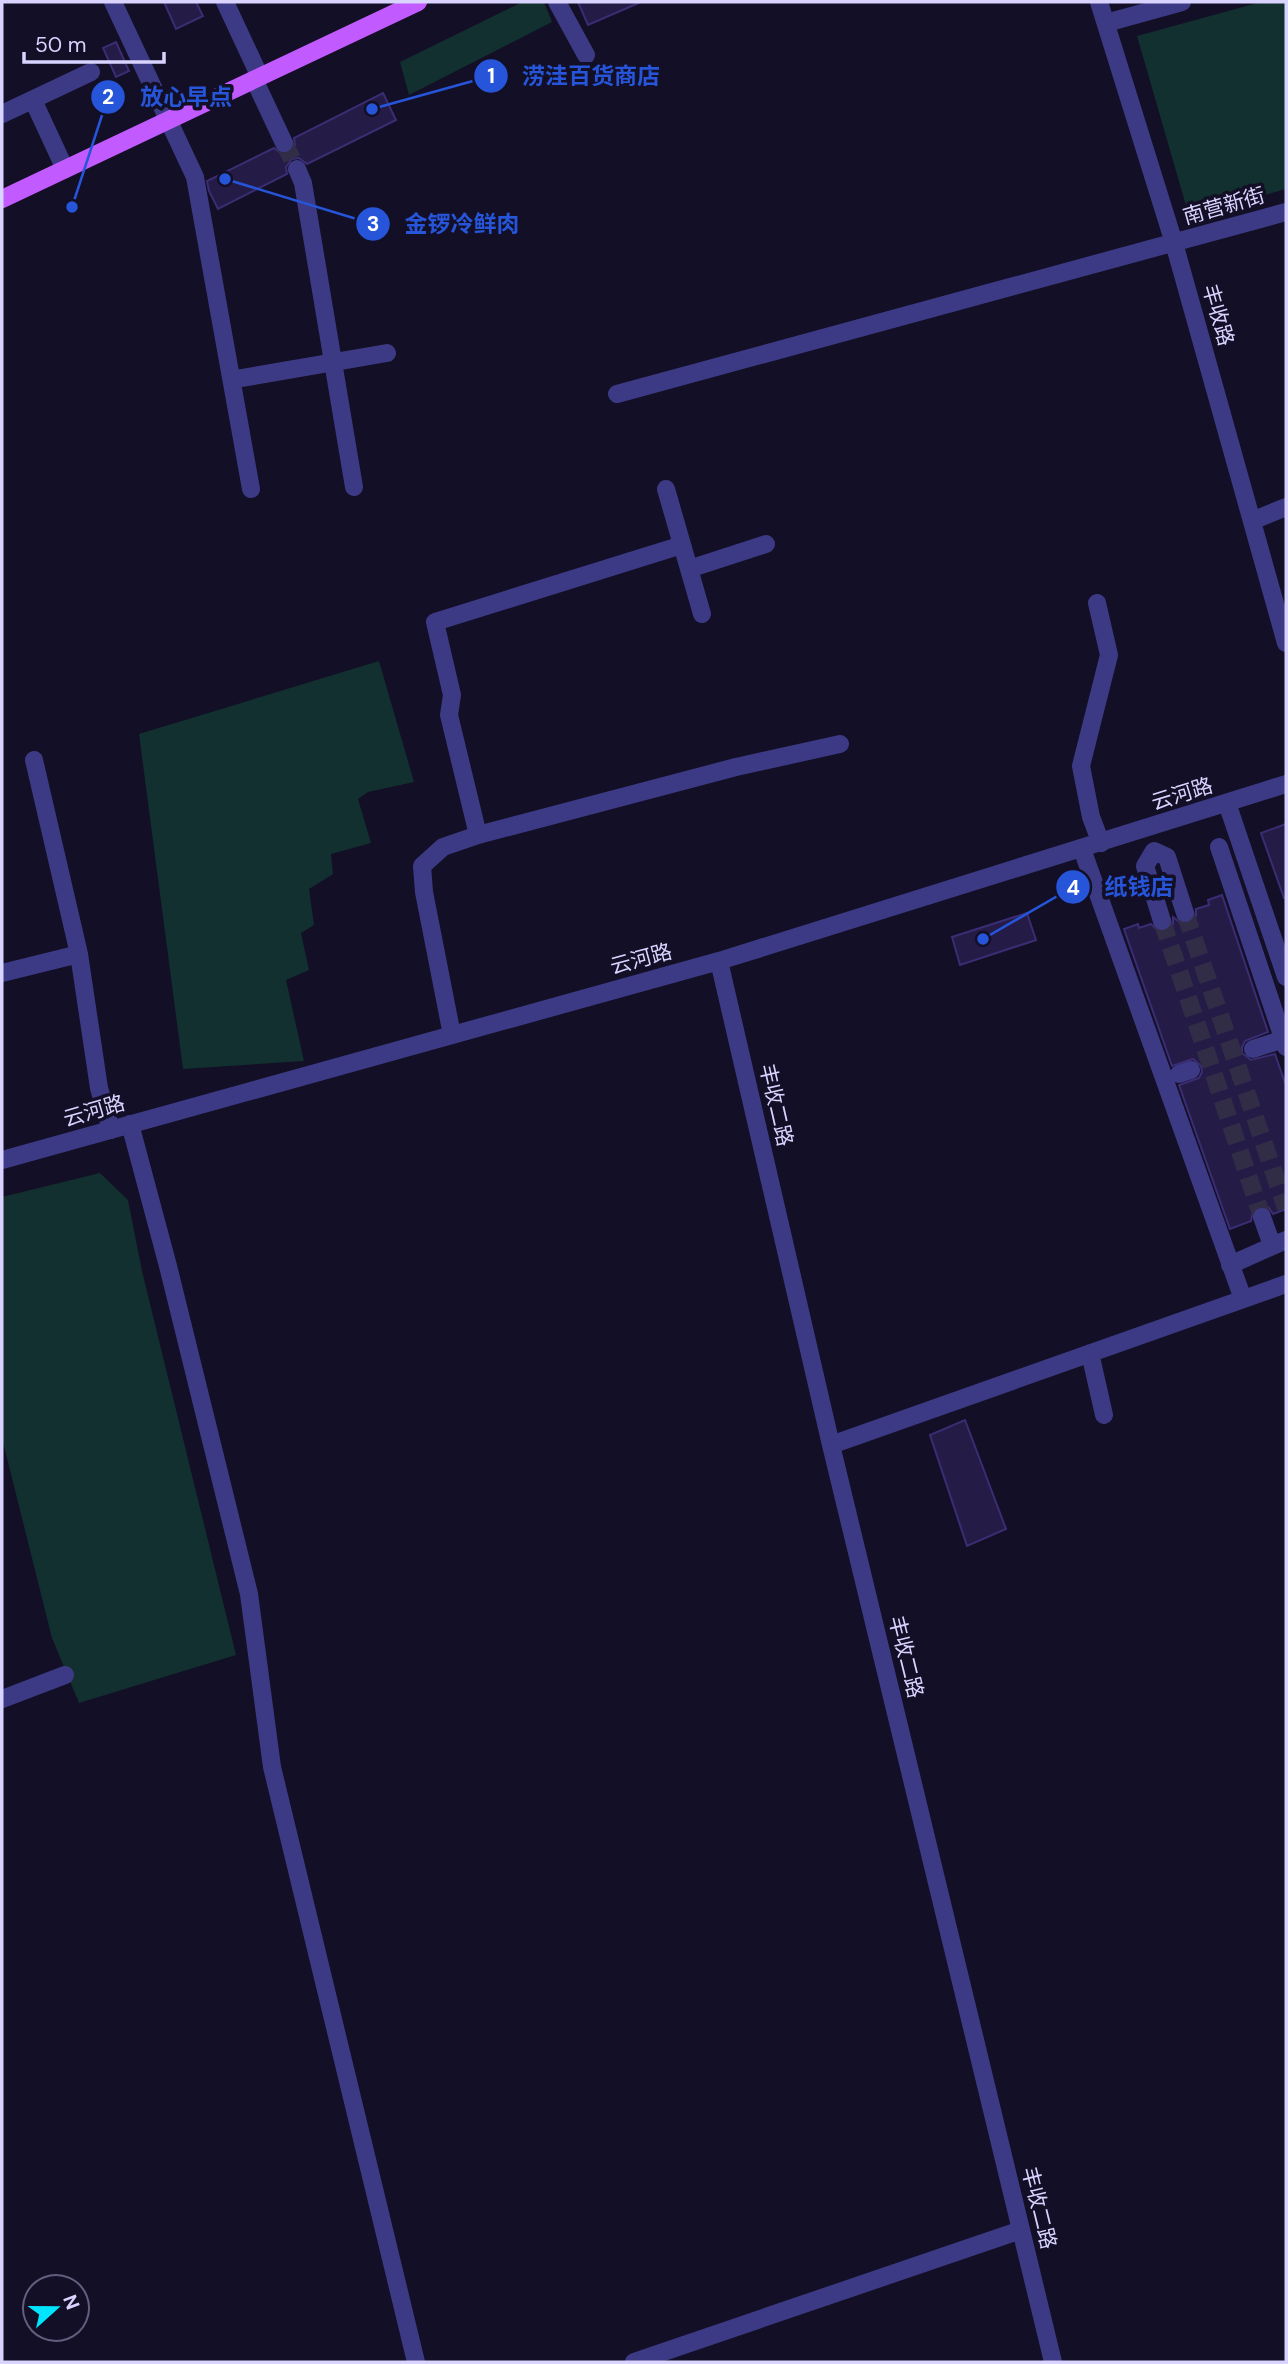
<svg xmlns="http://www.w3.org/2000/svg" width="1288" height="2364" viewBox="0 0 1288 2364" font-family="'DM Sans','Noto Sans SC',sans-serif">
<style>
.green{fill:#12302f}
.building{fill:#241b47;stroke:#3b2d73;stroke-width:2}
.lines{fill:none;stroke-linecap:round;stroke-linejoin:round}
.minor-tunnel{stroke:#312d47;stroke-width:18;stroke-dasharray:18 9;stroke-linecap:butt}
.minor{stroke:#3d3a85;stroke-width:18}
.major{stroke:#c25bff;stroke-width:18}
.labels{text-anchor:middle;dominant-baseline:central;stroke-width:7;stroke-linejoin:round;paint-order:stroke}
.street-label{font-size:21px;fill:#d9d4ff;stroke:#130f26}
.leader{fill:none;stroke:#2655da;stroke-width:2.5}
.callout-dot{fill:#2655da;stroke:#130f26;stroke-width:2.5}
.mark-label{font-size:21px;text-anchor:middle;font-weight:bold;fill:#fff}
.callout-label{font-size:23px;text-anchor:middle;font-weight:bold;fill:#2655da;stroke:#130f26;stroke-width:7;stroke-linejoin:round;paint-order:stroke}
</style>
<rect width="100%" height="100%" fill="#130f26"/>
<!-- green -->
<path class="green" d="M 522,2 L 544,2 L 552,22 L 409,95 L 400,62 Z
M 1261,2 L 1286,2 L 1286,189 L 1189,216 L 1137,36 Z
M 379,661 L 414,782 L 368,792 L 358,799 L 371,843 L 331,854 L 333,874 L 309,889 L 314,925 L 301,933 L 309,970 L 286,980 L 304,1061 L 183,1069 L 139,734 Z
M 100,1173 L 128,1200 L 142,1271 L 236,1655 L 79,1703 L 52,1638 L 2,1438 L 2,1197 Z"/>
<!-- building -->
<path class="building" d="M 164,2 L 196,2 L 203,16 L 176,29 Z
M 578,2 L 641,2 L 588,25 Z
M 116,42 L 129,71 L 116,77 L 103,48 Z
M 383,93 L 396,120 L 307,164 L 299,158 L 292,159 L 286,167 L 287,174 L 218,209 L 209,191 L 207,181 L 274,148 L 282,154 L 289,153 L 295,145 L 294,138 Z
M 1286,824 L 1286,898 L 1284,898 L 1261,833 Z
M 1222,895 L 1268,1032 L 1245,1041 L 1242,1047 L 1242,1053 L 1251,1060 L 1275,1054 L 1286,1086 L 1286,1209 L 1273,1214 L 1269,1208 L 1259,1206 L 1253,1210 L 1251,1221 L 1230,1229 L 1179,1085 L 1199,1078 L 1202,1072 L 1201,1066 L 1193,1059 L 1172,1066 L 1124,929 L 1138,924 L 1139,928 L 1151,924 L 1159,932 L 1166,932 L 1173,924 L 1173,917 L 1182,924 L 1189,924 L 1196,916 L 1196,909 L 1209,905 L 1208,900 Z
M 1027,913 L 1036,940 L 960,965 L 952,937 Z
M 965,1420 L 1006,1529 L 967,1546 L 930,1435 Z"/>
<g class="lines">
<!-- minor-tunnel -->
<path class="minor-tunnel" d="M 284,143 L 297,169
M 1185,913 L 1286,1208
M 1162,921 L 1262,1217"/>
<!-- minor -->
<path class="minor" d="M 113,2 L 195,177 L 251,489
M 225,2 L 260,77
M 557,2 L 586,55
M 1099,2 L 1174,243 L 1286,643
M 1106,23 L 1182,2
M 254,79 L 284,143
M 33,100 L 65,169
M 2,114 L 91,72
M 297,169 L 303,183 L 354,487
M 236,379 L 387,353
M 617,394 L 1286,212
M 666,489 L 702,614
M 1252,521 L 1286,507
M 689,569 L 766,544
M 1097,603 L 1109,655 L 1081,766 L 1091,817 L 1101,843
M 34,760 L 79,954 L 99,1088 L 111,1130
M 1227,803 L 1286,977
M 478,835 L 449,715 L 452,695 L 435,622 L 682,545
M 1219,847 L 1286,1047
M 1082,849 L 1243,1299
M 1162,921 L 1145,866 L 1154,851 L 1167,857 L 1185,913
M 719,961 L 831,1445 L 1053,2362
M 2,973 L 79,954
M 452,1035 L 424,892 L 422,866 L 443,847 L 478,835 L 736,767 L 840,744
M 1253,1049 L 1284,1039
M 1179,1074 L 1191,1070
M 130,1124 L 168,1266 L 249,1594 L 272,1767 L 416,2362
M 2,1160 L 719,961 L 1286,784
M 1262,1217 L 1272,1245
M 1230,1265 L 1286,1240
M 1090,1353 L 1104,1415
M 831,1445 L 1286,1284
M 2,1699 L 65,1675
M 634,2362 L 1021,2230"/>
<!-- major -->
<path class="major" d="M 2,199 L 418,2"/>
</g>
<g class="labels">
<!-- street labels -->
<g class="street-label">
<text transform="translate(1224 206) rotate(-16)">南营新街</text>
<text transform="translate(1218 315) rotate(74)">丰收路</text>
<text transform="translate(1182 794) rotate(-17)">云河路</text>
<text transform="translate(641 959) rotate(-15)">云河路</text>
<text transform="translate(776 1105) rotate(77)">丰收二路</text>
<text transform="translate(94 1111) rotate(-16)">云河路</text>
<text transform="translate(906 1657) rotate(76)">丰收二路</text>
<text transform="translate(1039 2208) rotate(76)">丰收二路</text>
</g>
</g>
<!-- callouts -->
<path class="leader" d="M372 109L491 76M72 207L108 97M225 179L373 224M983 939L1073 887"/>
<g class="callout-dot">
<circle cx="372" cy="109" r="7"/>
<circle cx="72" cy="207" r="7"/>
<circle cx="225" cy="179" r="7"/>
<circle cx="983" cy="939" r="7"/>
<circle cx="491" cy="76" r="18"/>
<circle cx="108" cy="97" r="18"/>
<circle cx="373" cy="224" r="18"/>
<circle cx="1073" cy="887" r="18"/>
</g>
<g class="mark-label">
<text x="491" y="83">1</text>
<text x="108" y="104">2</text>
<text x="373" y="231">3</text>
<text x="1073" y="895">4</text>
</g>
<g class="callout-label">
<text x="591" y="84">涝洼百货商店</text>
<text x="186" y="105">放心早点</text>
<text x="462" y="232">金锣冷鲜肉</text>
<text x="1139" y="895">纸钱店</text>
</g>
<!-- border -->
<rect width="1288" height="2364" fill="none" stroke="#d9d4ff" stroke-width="7"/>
<!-- north arrow -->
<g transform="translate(56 2308) rotate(69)"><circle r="33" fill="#130f26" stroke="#625e7d" stroke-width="2"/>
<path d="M0-5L12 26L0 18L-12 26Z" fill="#00e5ff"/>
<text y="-10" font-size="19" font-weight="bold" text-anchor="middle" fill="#d9d4ff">N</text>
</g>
<!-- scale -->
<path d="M24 52v10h140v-10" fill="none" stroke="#d9d4ff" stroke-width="3.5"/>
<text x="35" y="52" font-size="21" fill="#d9d4ff" stroke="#130f26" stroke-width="5" paint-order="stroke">50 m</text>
</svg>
